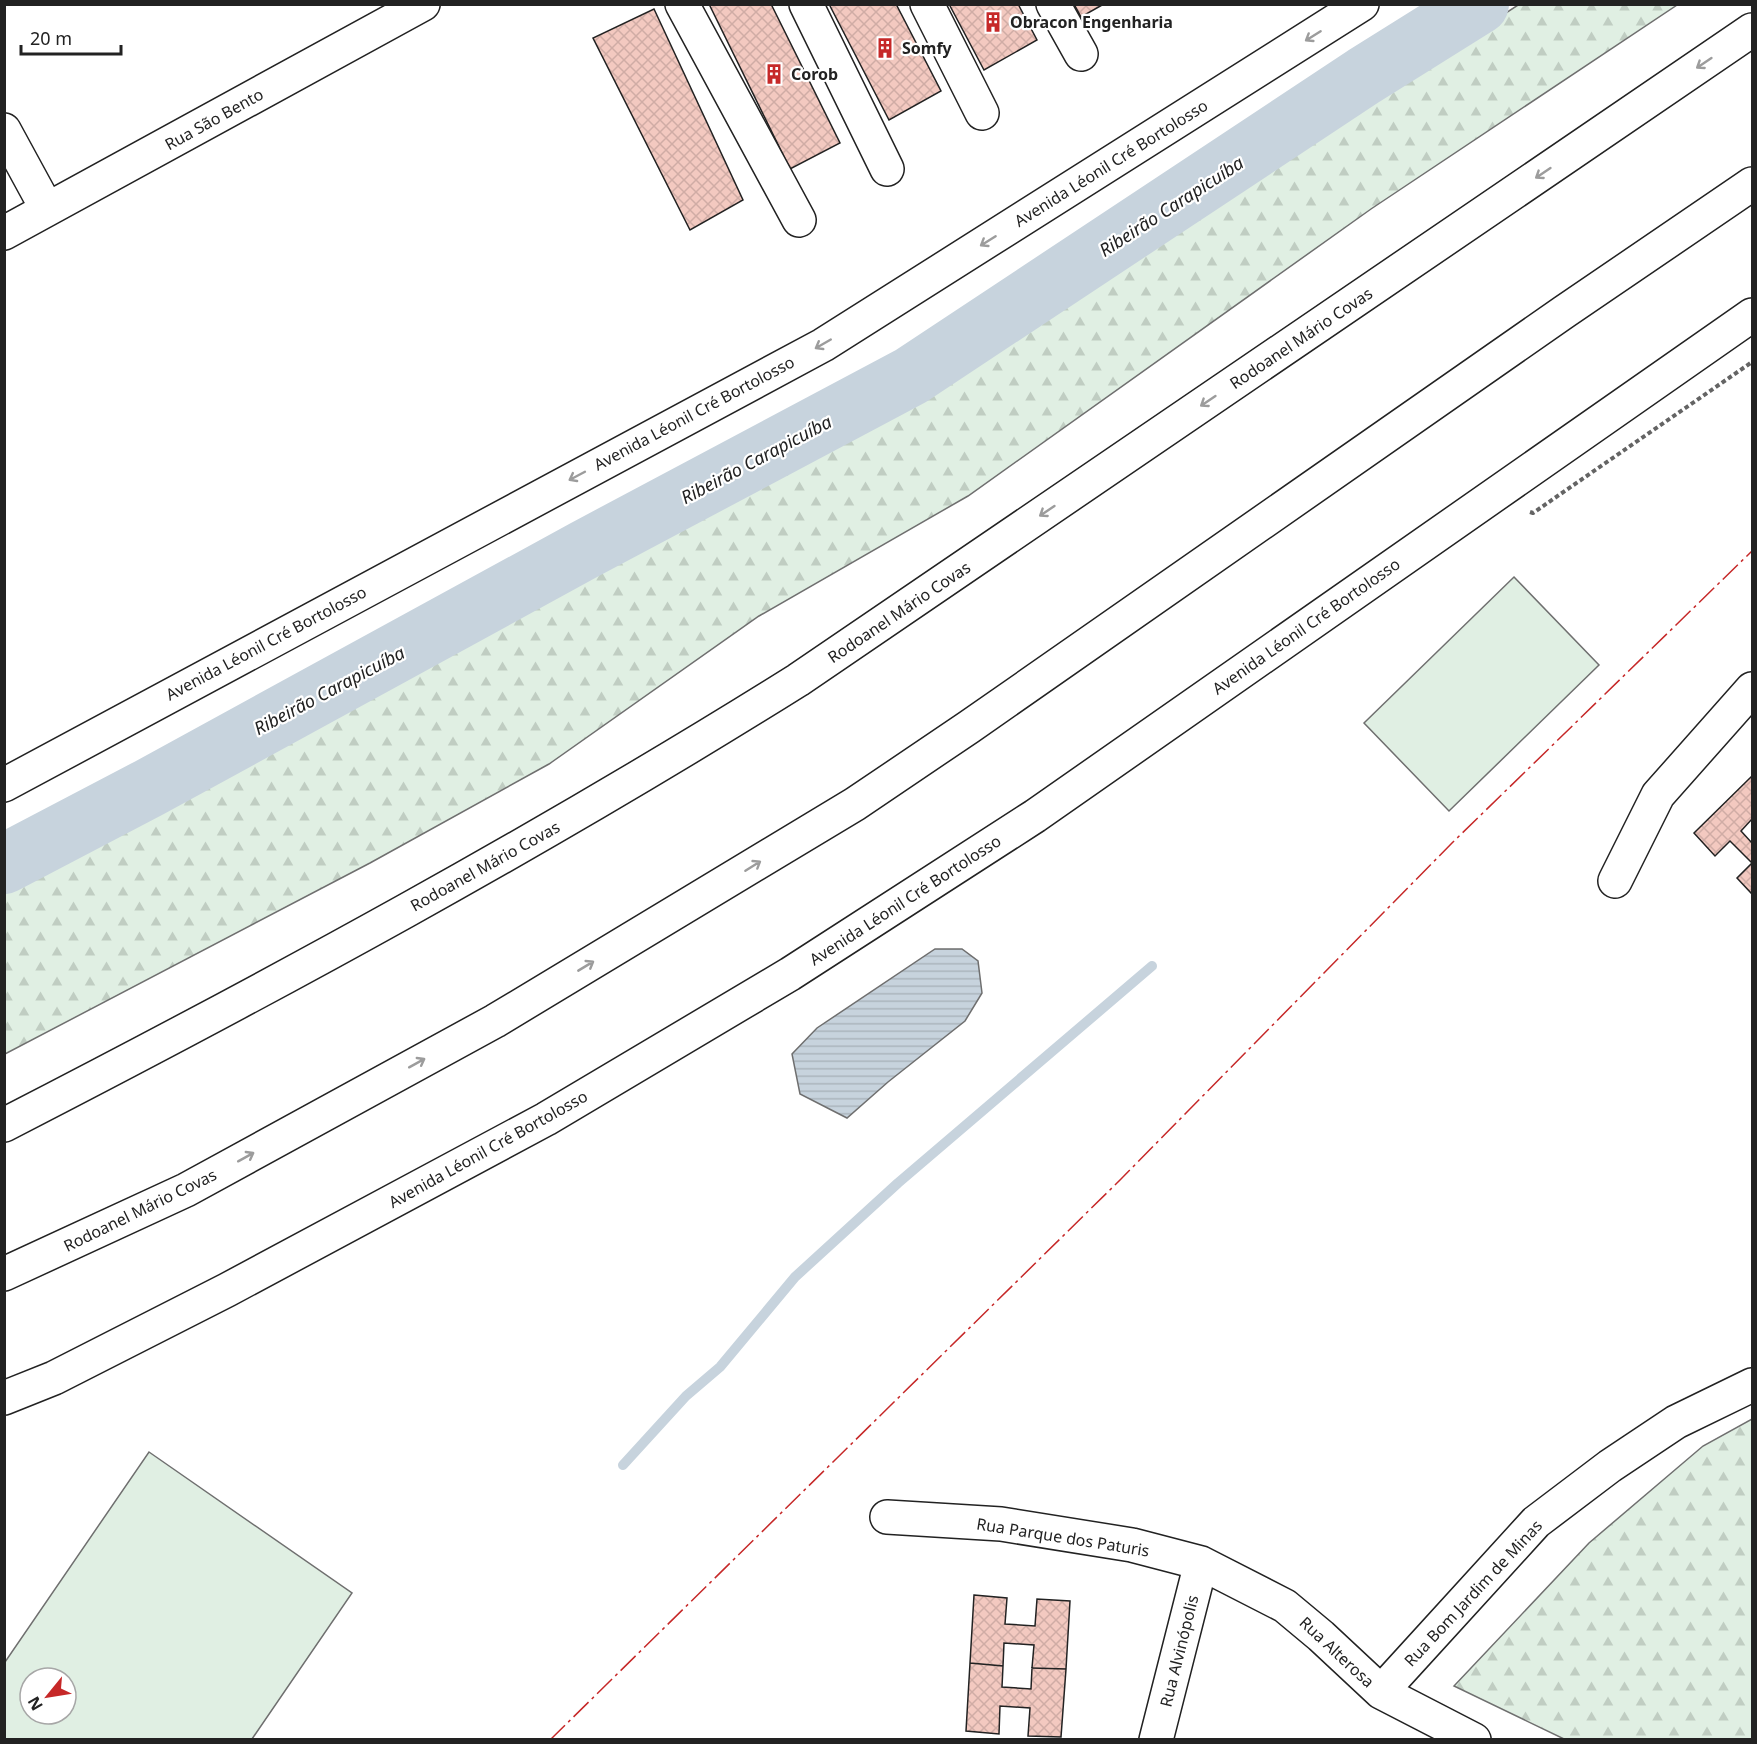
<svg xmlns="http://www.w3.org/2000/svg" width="1757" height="1744" viewBox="0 0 1757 1744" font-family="'Noto Sans',sans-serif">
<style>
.green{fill:#e0efe3;stroke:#6f6f6f;stroke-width:1.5;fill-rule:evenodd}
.forest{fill:url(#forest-firs);stroke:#6f6f6f;stroke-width:1.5}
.water{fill:url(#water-rules);stroke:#6f6f6f;stroke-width:1.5}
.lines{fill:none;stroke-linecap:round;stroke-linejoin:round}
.stream{stroke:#c7d3dd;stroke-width:10}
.river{stroke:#c7d3dd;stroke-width:60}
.building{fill:url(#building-cross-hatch);stroke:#222;stroke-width:1.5}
.minor-casing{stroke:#222;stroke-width:36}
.major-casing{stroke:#222;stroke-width:36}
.highway-casing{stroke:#222;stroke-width:36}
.path{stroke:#646464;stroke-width:4;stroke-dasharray:4.5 3;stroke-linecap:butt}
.minor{stroke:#fff;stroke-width:33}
.major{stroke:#fff;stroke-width:33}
.highway{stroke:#fff;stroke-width:33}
.power{stroke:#c62828;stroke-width:1.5;stroke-dasharray:21 4.5 3 4.5;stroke-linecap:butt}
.oneway{stroke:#9c9c9c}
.labels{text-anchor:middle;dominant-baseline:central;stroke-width:4.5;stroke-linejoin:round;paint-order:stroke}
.poi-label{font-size:16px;font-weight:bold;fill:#222;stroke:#fff;text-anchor:start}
.street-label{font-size:16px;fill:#222;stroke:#fff}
.water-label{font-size:18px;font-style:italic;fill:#222;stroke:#fff}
</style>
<defs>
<pattern id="forest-firs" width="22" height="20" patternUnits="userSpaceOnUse" patternTransform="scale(1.5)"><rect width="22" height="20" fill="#e0efe3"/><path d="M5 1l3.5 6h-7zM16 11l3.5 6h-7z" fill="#c0cdc2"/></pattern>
<pattern id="water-rules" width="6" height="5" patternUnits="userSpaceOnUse" patternTransform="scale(1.5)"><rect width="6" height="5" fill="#c7d3dd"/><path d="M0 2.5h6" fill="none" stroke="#abb5bd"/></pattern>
<pattern id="building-cross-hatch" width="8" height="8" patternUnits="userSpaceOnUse" patternTransform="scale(1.5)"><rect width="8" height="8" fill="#f3c9c0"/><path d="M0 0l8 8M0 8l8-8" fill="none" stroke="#d0aca5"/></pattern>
</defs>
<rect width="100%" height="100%" fill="#fff"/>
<!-- green -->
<path class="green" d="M 1514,577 L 1599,665 L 1449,811 L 1364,723 Z
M 149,1452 L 352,1593 L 252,1739 L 5,1739 L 5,1662 ZM 30,1678 L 66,1678 L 66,1714 L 30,1714 Z"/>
<!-- forest -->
<path class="forest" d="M 1518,5 L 1677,5 L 1371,209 L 968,496 L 759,616 L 549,764 L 370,863 L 5,1054 L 5,890 L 397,675 L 627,553 L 1336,124 Z
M 1752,1419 L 1752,1739 L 1564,1739 L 1454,1686 L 1589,1543 L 1703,1446 Z"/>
<!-- water -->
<path class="water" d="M 935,949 L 962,949 L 978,961 L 982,993 L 965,1021 L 888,1082 L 847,1118 L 800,1094 L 792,1054 L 817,1028 Z"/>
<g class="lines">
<!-- stream -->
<path class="stream" d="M 623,1465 L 686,1396 L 720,1367 L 795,1277 L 898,1183 L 1152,966"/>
<!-- river -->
<path class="river" d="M 4,864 L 149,788 L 584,550 L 911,376 L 1364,76 L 1479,4"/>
</g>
<!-- building -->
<path class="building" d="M 709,4 L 771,4 L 840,143 L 790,169 Z
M 829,4 L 896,4 L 941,91 L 889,120 Z
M 949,4 L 1018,4 L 1037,40 L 984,70 Z
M 1074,4 L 1104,4 L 1081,17 Z
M 654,9 L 743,200 L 690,230 L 593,38 Z
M 1752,776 L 1752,819 L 1741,831 L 1752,843 L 1752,894 L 1737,878 L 1752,863 L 1730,841 L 1715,856 L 1694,833 Z
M 974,1595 L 1007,1598 L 1005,1624 L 1035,1626 L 1037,1599 L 1070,1601 L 1066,1669 L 1032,1668 L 1034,1645 L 1004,1643 L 1003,1666 L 970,1663 Z
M 970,1663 L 1003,1666 L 1002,1687 L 1031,1689 L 1032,1668 L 1066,1669 L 1061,1737 L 1028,1736 L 1030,1708 L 1000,1706 L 999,1734 L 966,1731 Z"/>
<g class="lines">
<!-- minor casing -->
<g class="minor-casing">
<path id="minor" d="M 682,4 L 799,220
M 806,4 L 887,169
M 927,4 L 982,113
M 1053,4 L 1081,54
M 4,130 L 47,209
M 4,233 L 423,4
M 1615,881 L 1658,795 L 1752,689
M 887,1517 L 1001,1524 L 1132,1545 L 1201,1563 L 1285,1606 L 1321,1636 L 1381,1692 L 1474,1740
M 1381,1692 L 1536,1522 L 1610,1466 L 1676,1422 L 1752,1385
M 1156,1740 L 1201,1563"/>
</g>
<!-- major casing -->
<g class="major-casing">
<path id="major" d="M 4,785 L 823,345 L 1362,4
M 4,1398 L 54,1378 L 227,1290 L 546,1119 L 790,974 L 1035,816 L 1752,315"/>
</g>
<!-- highway casing -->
<g class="highway-casing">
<path id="highway" d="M 4,1125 C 274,986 541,841 798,680 L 1752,30
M 4,1274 L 186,1190 L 495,1021 L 855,804 L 969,727 L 1564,312 L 1752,184"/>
</g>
<!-- path -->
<path class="path" d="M 1530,512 L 1533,513 L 1752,362"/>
<!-- minor -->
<use href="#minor" class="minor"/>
<!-- major -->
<use href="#major" class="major"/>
<!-- highway -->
<use href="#highway" class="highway"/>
<!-- power -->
<path class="power" d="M 550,1740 L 1121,1179 L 1452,843 L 1752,551"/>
</g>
<!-- one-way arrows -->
<defs><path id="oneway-shaft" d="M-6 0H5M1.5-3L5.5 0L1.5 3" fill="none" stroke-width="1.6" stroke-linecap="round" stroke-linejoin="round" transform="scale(1.5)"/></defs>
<g class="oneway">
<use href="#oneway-shaft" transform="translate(1313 36) rotate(148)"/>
<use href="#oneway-shaft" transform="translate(1704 63) rotate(146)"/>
<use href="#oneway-shaft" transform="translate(1543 173) rotate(146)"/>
<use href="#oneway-shaft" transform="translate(988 241) rotate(148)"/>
<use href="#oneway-shaft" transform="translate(823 344) rotate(150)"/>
<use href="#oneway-shaft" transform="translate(1208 401) rotate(146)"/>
<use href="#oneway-shaft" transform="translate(577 476) rotate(152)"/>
<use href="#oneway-shaft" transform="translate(1047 511) rotate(146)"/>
<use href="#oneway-shaft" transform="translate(753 866) rotate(-32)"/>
<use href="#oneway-shaft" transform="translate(586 966) rotate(-31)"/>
<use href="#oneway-shaft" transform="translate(417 1063) rotate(-29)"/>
<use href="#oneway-shaft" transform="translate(246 1157) rotate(-29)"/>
</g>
<!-- icons -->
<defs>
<g id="building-bare" transform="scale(1.62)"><path d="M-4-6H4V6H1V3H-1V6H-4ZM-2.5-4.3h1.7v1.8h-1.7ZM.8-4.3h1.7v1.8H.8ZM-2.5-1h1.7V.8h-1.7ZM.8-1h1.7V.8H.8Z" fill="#c62828" stroke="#fff" stroke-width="2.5" paint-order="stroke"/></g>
</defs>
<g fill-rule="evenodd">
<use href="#building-bare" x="993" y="22"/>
<use href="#building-bare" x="885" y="48"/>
<use href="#building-bare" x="774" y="74"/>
</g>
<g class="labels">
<!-- poi labels -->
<g class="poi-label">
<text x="1010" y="22">Obracon Engenharia</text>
<text x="902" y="48">Somfy</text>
<text x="791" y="74">Corob</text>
</g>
<!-- street labels -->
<g class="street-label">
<text transform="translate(214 119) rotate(-29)">Rua São Bento</text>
<text transform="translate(1111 163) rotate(-32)">Avenida Léonil Cré Bortolosso</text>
<text transform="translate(1301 338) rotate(-34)">Rodoanel Mário Covas</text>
<text transform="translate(694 413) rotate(-28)">Avenida Léonil Cré Bortolosso</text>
<text transform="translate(899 612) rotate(-34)">Rodoanel Mário Covas</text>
<text transform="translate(1306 626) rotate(-35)">Avenida Léonil Cré Bortolosso</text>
<text transform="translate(266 643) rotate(-28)">Avenida Léonil Cré Bortolosso</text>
<text transform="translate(485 866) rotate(-29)">Rodoanel Mário Covas</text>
<text transform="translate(905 900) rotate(-33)">Avenida Léonil Cré Bortolosso</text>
<text transform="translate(488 1149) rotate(-29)">Avenida Léonil Cré Bortolosso</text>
<text transform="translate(140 1210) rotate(-26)">Rodoanel Mário Covas</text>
<text transform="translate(1063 1537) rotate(9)">Rua Parque dos Paturis</text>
<text transform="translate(1473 1593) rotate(-47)">Rua Bom Jardim de Minas</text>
<text transform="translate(1179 1651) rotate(-76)">Rua Alvinópolis</text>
<text transform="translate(1337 1652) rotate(43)">Rua Alterosa</text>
</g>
<!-- water labels -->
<g class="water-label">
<text transform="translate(1171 206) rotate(-33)">Ribeirão Carapicuíba</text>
<text transform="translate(756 459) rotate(-28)">Ribeirão Carapicuíba</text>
<text transform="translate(329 690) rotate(-28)">Ribeirão Carapicuíba</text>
</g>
</g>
<!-- border -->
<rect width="1757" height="1744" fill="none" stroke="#222222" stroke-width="12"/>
<!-- north arrow -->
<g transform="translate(48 1696) rotate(240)"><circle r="28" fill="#ffffff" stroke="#a7a7a7" stroke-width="1.5"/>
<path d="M0-4.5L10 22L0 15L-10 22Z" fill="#c62828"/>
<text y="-9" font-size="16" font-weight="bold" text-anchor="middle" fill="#222222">N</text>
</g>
<!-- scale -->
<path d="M21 45v9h100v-9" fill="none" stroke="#222222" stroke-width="3"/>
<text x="30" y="45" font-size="18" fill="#222222" stroke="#ffffff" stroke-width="4.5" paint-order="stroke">20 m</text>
</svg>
